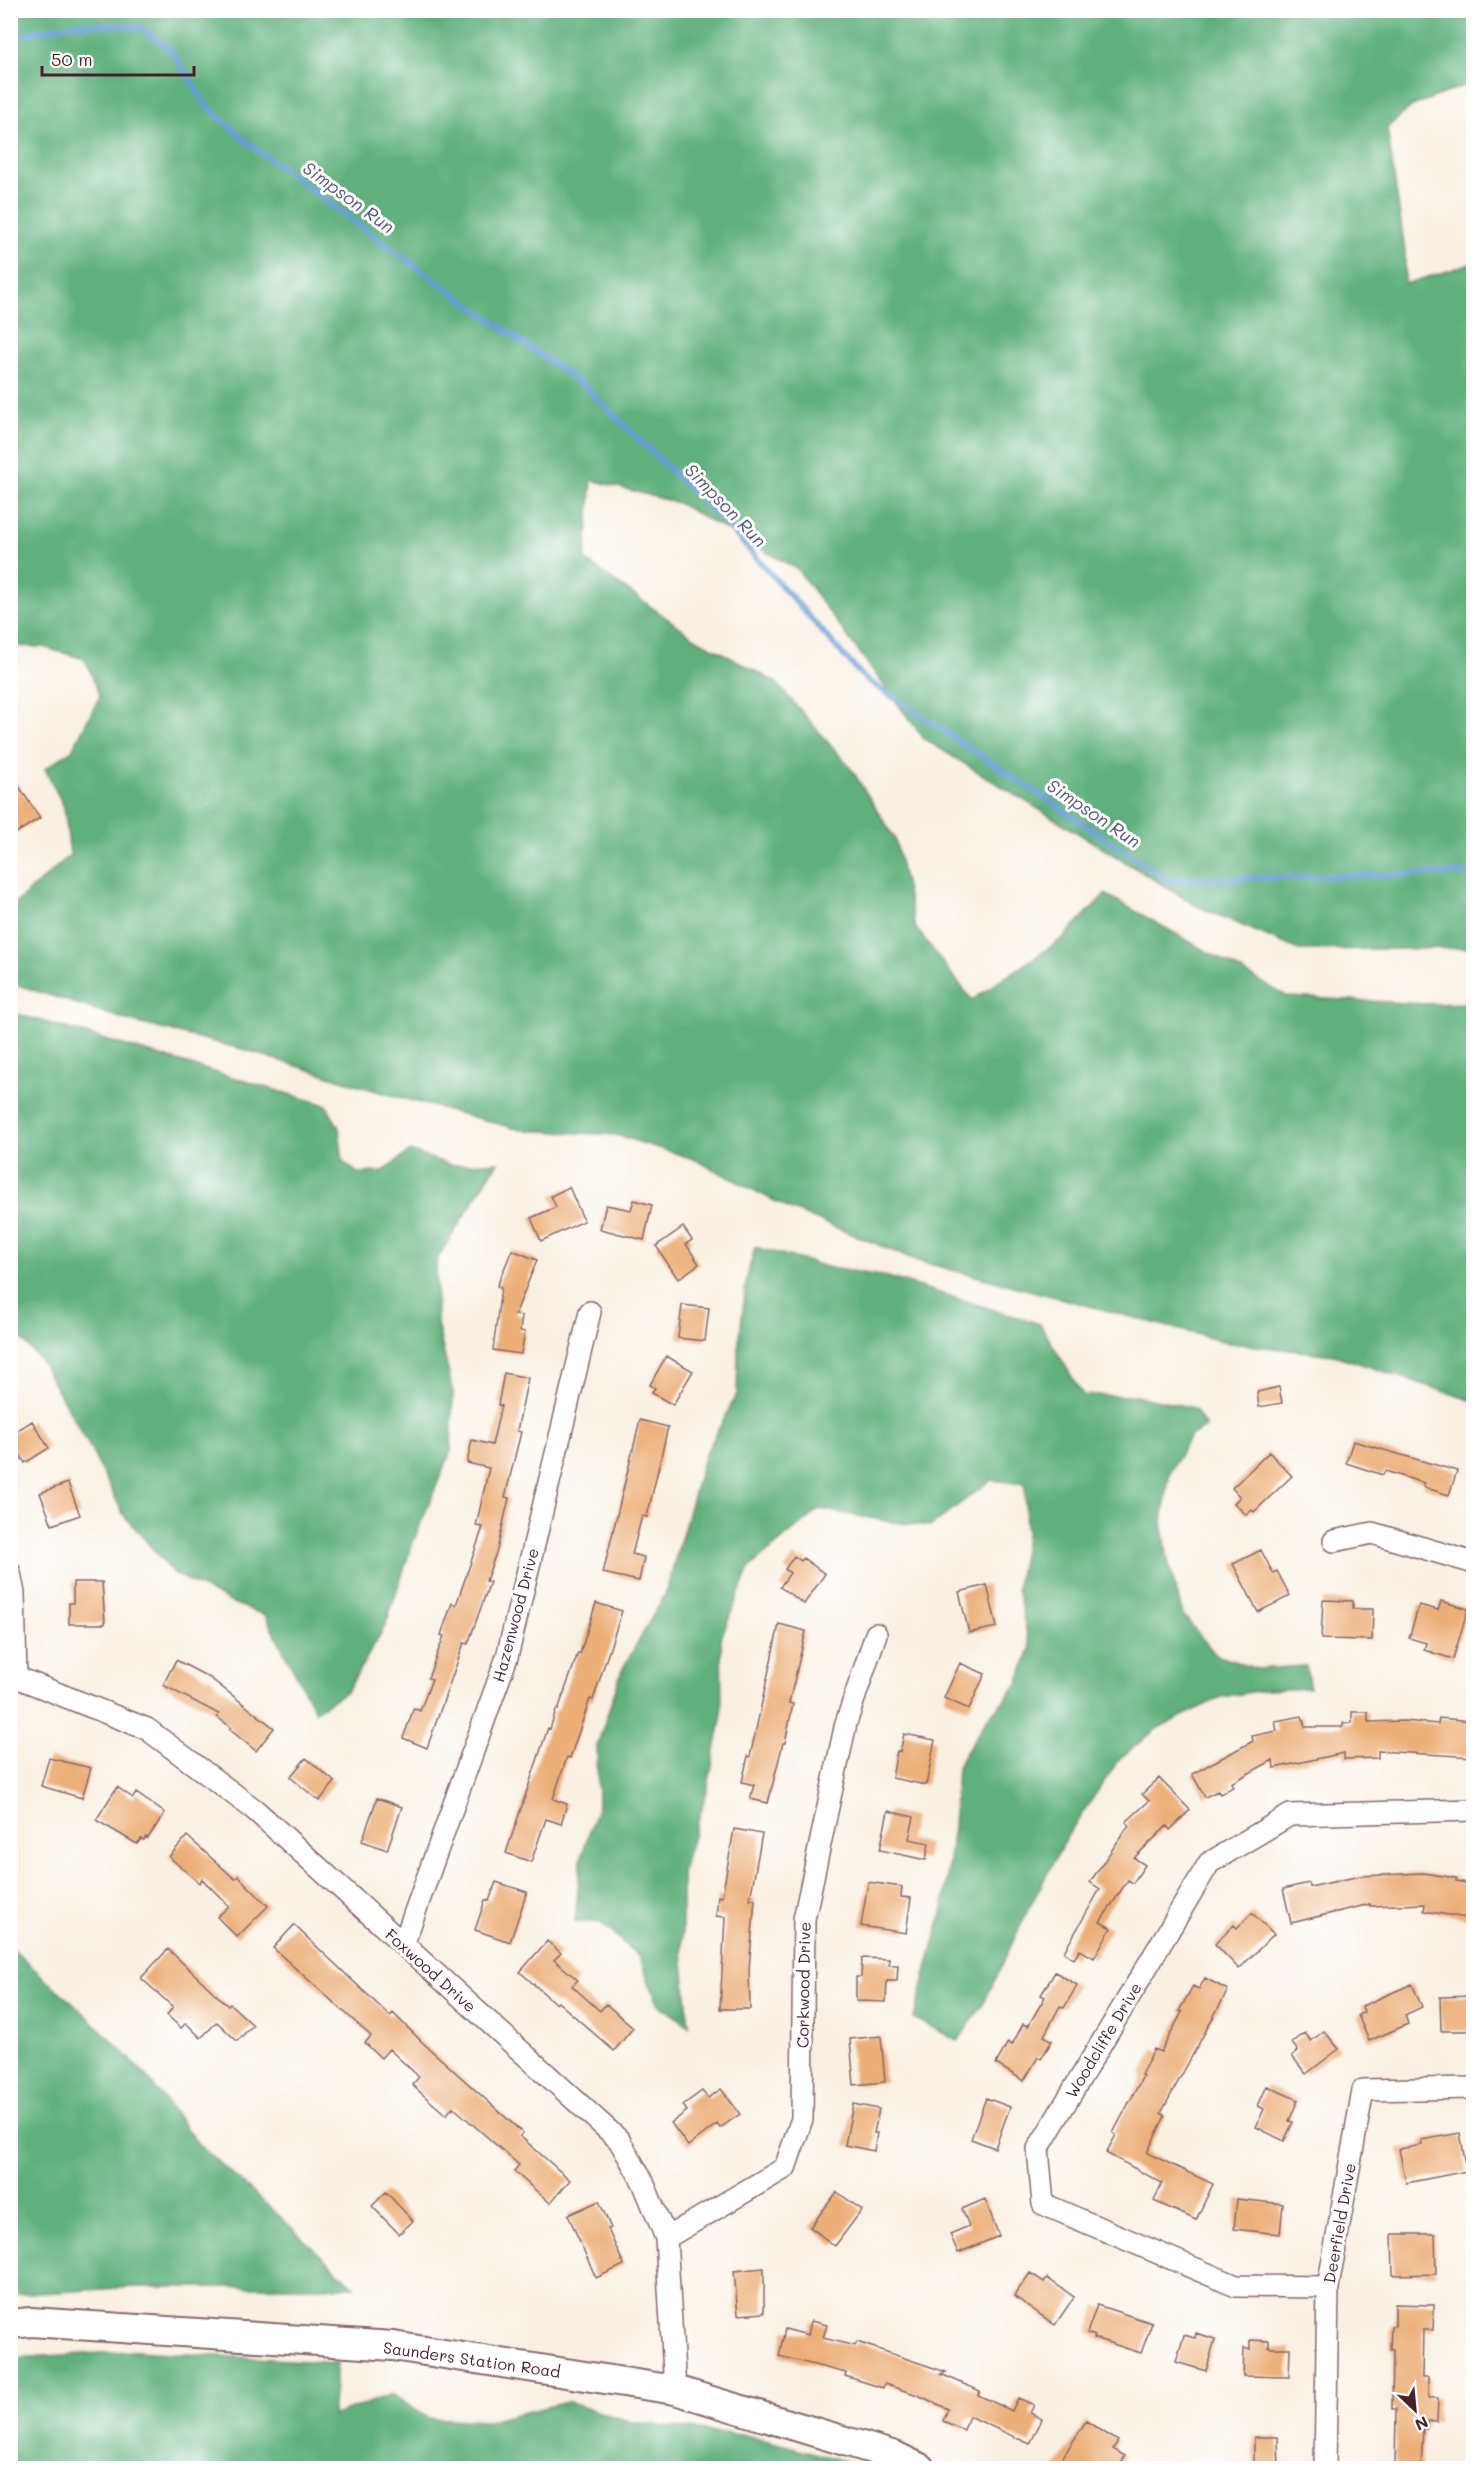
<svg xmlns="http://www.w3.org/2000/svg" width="1484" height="2479" viewBox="0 0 1484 2479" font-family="Mali,sans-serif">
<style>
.forest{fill:#5fb07c;stroke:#546854;stroke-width:1.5}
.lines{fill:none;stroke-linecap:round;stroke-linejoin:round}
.stream{stroke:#689dd4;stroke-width:6}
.building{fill:#ecaf78}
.street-casing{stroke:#87686b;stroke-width:24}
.secondary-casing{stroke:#87686b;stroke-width:32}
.street{stroke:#fff;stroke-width:21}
.secondary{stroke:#fff;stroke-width:28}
.labels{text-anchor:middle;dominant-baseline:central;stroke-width:6;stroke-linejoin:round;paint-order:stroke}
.street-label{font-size:16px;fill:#4a1f2b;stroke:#fff}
.water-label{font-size:18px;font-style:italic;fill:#585877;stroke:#fff}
</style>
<rect width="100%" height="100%" fill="#fff"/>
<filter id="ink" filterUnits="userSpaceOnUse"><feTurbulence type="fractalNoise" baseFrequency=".0167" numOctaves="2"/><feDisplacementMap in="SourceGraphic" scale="12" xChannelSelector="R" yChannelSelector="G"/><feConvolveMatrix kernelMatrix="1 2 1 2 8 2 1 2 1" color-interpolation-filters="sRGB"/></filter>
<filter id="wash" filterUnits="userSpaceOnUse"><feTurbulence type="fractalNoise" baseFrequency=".008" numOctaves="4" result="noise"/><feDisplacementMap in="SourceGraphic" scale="24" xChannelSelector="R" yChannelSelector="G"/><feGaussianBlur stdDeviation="1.35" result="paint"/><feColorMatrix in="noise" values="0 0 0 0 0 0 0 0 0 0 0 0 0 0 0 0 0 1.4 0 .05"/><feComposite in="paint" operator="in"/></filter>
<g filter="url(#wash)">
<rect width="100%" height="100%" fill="#f9f0e2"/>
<!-- forest -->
<path class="forest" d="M 11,10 L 1473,11 L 1473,82 L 1412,106 L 1387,128 L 1405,251 L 1405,284 L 1473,263 L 1473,948 L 1299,950 L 1197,906 L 924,739 L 797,569 L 678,503 L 592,480 L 585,560 L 695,638 L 776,682 L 852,770 L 895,839 L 915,927 L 972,1000 L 1063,938 L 1105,894 L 1288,997 L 1426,1004 L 1473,1003 L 1473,1401 L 1334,1355 L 1230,1343 L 918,1261 L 790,1209 L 694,1159 L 617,1135 L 521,1130 L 380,1092 L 246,1050 L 130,1021 L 11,983 L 11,905 L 16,903 L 70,855 L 64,807 L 45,769 L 72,750 L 100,696 L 85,659 L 43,647 L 11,646 Z
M 11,1012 L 326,1105 L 339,1128 L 343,1162 L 358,1173 L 382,1172 L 410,1151 L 451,1165 L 498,1162 L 436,1261 L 437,1324 L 453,1392 L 451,1451 L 413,1542 L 385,1626 L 347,1691 L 315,1711 L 265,1615 L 230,1602 L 173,1573 L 124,1515 L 87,1442 L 40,1360 L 11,1327 Z
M 755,1247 L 831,1268 L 888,1277 L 1040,1324 L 1083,1395 L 1136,1396 L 1194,1408 L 1206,1427 L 1190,1436 L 1170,1472 L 1162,1521 L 1168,1561 L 1183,1615 L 1216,1655 L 1257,1669 L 1306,1666 L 1310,1688 L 1264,1690 L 1221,1697 L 1158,1728 L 1120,1758 L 1069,1833 L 1027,1912 L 984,2003 L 958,2041 L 914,2018 L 943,1909 L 953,1826 L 957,1767 L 985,1722 L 1018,1684 L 1030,1648 L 1017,1588 L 1026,1538 L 1025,1484 L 991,1480 L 931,1526 L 891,1522 L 819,1509 L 749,1568 L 721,1638 L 722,1715 L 707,1791 L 682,1872 L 682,1951 L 689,2026 L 658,2004 L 639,1957 L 601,1923 L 575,1921 L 581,1859 L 598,1804 L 597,1746 L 622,1670 L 666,1592 L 704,1457 L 737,1394 L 738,1349 L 747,1277 Z
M 11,1948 L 88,2017 L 145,2074 L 198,2144 L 276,2213 L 354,2287 L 134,2287 L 11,2295 Z
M 135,2351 L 337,2363 L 332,2416 L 392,2394 L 428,2418 L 488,2421 L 567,2402 L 632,2422 L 749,2436 L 872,2468 L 11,2468 L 11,2358 Z"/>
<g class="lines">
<!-- stream -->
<path class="stream" d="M 10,37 L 75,24 L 139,27 L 171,50 L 206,105 L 248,143 L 361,227 L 584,386 L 726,524 L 864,678 L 1168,880 L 1474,873"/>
</g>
<g id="blocks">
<!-- building -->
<path class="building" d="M 10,773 L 40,818 L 10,837 Z
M 569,1187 L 584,1221 L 541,1241 L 531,1218 L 556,1207 L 551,1196 Z
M 634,1200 L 652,1205 L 644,1240 L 600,1229 L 606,1205 L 631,1210 Z
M 683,1227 L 692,1240 L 686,1244 L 699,1264 L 678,1279 L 656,1246 Z
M 512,1250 L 537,1260 L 515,1315 L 522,1316 L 520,1331 L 525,1332 L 521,1354 L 493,1350 L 501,1288 L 497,1286 Z
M 682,1305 L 709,1308 L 705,1341 L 678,1338 Z
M 666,1356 L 693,1371 L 673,1405 L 652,1393 L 655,1388 L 650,1385 Z
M 504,1373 L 528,1378 L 517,1431 L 521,1432 L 505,1497 L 509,1498 L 497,1550 L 486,1581 L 490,1582 L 468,1644 L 464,1643 L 427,1748 L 403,1738 L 414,1708 L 420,1711 L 432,1679 L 428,1678 L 444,1636 L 441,1635 L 452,1603 L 456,1605 L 483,1527 L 476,1526 L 489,1468 L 467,1463 L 472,1440 L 492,1445 L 501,1406 L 498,1405 Z
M 1279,1387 L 1282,1403 L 1259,1407 L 1257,1392 Z
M 640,1420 L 668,1427 L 647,1517 L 642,1516 L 632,1554 L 644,1557 L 639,1581 L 603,1573 Z
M 32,1421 L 49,1448 L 25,1463 L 20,1455 L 17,1457 L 10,1447 L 10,1435 Z
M 1353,1441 L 1457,1471 L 1449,1495 L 1423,1487 L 1424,1483 L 1385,1471 L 1383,1475 L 1346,1463 Z
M 1269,1452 L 1292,1476 L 1254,1512 L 1252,1510 L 1246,1515 L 1234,1503 L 1240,1497 L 1232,1488 Z
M 68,1483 L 80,1515 L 52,1525 L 40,1493 Z
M 1261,1550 L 1273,1573 L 1277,1571 L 1290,1596 L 1258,1612 L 1233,1564 Z
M 794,1556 L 801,1561 L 803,1558 L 825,1574 L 804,1604 L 780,1587 L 790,1573 L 785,1569 Z
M 73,1582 L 102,1582 L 105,1624 L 69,1624 L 69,1603 L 73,1603 Z
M 987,1585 L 997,1627 L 969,1633 L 959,1592 Z
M 1323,1600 L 1353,1601 L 1353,1609 L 1373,1609 L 1372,1640 L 1321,1639 Z
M 1441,1601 L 1468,1609 L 1453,1659 L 1424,1650 L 1426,1643 L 1409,1638 L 1419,1605 L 1438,1610 Z
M 596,1603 L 622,1611 L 593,1700 L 590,1699 L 570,1758 L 567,1757 L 553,1799 L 567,1804 L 561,1824 L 546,1819 L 531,1862 L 506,1853 L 548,1728 L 550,1729 L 556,1710 L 558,1710 L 578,1653 L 580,1654 Z
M 779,1624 L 806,1631 L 789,1703 L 793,1704 L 785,1743 L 783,1743 L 768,1803 L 750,1799 L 754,1785 L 742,1782 L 748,1756 L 750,1757 Z
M 176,1660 L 210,1678 L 274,1728 L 256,1751 L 229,1729 L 231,1727 L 217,1717 L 219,1714 L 163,1685 Z
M 960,1663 L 985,1674 L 969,1709 L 944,1698 Z
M 1352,1712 L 1368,1712 L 1368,1722 L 1404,1721 L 1438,1724 L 1439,1718 L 1473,1721 L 1473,1757 L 1378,1751 L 1378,1758 L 1344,1759 L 1344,1753 L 1274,1768 L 1273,1760 L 1231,1783 L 1233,1787 L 1220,1794 L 1218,1791 L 1205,1797 L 1192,1774 L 1253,1741 L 1252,1736 L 1277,1731 L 1275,1721 L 1302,1716 L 1305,1727 L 1343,1727 L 1343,1723 L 1352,1723 Z
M 904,1734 L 935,1740 L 926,1785 L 892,1778 L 897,1751 L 900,1752 Z
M 49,1758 L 91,1768 L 82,1798 L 41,1786 Z
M 306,1758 L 335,1782 L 319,1801 L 290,1777 Z
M 1159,1778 L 1190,1810 L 1170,1830 L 1167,1826 L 1134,1858 L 1145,1865 L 1133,1883 L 1128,1880 L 1100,1922 L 1111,1928 L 1094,1958 L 1080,1950 L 1074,1959 L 1064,1952 L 1100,1889 L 1090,1882 L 1129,1825 L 1126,1822 L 1149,1801 L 1142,1794 Z
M 117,1787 L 133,1798 L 136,1793 L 165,1813 L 148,1838 L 146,1837 L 144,1840 L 141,1839 L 137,1844 L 96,1820 Z
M 377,1798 L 402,1807 L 387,1850 L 362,1841 Z
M 888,1811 L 914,1817 L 909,1839 L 929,1843 L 926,1860 L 880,1850 Z
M 734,1829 L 762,1834 L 750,1899 L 755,1899 L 749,1969 L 750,2009 L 720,2009 L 725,1917 L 716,1916 L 718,1896 L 722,1897 Z
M 187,1836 L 235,1879 L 238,1876 L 268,1906 L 237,1937 L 217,1917 L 229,1906 L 202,1879 L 199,1883 L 169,1857 Z
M 1423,1873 L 1456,1878 L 1456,1881 L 1473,1884 L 1473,1919 L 1424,1911 L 1425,1904 L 1370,1906 L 1370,1904 L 1291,1923 L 1283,1889 L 1309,1883 L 1310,1887 L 1360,1876 Z
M 496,1882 L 527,1892 L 510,1942 L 475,1930 L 485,1900 L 489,1901 Z
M 868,1882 L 902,1887 L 901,1897 L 911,1898 L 906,1933 L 861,1926 Z
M 1252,1913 L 1274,1934 L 1239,1969 L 1215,1944 L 1234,1925 L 1237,1928 Z
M 294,1925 L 390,2016 L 393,2013 L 423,2043 L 523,2133 L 520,2136 L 570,2180 L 550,2203 L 514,2171 L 519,2165 L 453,2107 L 446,2115 L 412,2085 L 419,2077 L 389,2049 L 381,2058 L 365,2043 L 371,2036 L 273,1948 Z
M 547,1941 L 561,1953 L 554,1960 L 578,1980 L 572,1986 L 600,2011 L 606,2004 L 633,2028 L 614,2051 L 558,2002 L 556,2004 L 520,1972 Z
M 168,1949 L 228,2006 L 230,2004 L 253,2025 L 237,2041 L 217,2022 L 201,2038 L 186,2023 L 181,2028 L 167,2015 L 173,2007 L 141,1978 Z
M 862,1958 L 889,1959 L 889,1965 L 898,1965 L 897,1981 L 887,1981 L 886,2002 L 856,2001 L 856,1977 L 861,1977 Z
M 1055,1972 L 1077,1985 L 1064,2008 L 1060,2006 L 1044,2036 L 1052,2041 L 1041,2059 L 1038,2057 L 1024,2081 L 996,2064 L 1008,2042 L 1012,2045 L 1023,2024 L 1028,2026 L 1045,1997 L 1041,1995 Z
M 1205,1978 L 1228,1990 L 1161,2113 L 1165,2116 L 1147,2153 L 1213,2184 L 1196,2220 L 1154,2201 L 1162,2183 L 1106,2153 L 1116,2135 L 1113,2133 L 1143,2076 L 1141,2075 L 1154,2049 L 1161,2052 L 1182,2012 L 1179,2011 L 1193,1986 L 1199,1989 Z
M 1412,1984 L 1422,2007 L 1405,2015 L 1408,2024 L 1369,2041 L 1358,2015 L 1364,2012 L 1362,2006 Z
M 1473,1996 L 1473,2028 L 1470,2028 L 1470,2031 L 1441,2031 L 1440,1997 Z
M 1324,2031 L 1339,2049 L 1306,2074 L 1292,2056 L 1298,2051 L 1292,2043 L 1305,2033 L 1311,2041 Z
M 881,2036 L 885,2082 L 854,2085 L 850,2039 Z
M 1267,2086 L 1298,2100 L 1289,2121 L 1293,2122 L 1284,2141 L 1256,2127 L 1264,2109 L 1258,2106 Z
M 721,2089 L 740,2114 L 720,2128 L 717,2124 L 688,2146 L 671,2123 L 687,2111 L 683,2105 L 702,2091 L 708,2098 Z
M 986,2098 L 1010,2107 L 995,2148 L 971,2139 Z
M 853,2104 L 879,2109 L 874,2133 L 877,2133 L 874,2151 L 845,2145 Z
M 1460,2133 L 1467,2171 L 1406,2183 L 1399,2149 L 1422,2145 L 1421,2140 Z
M 386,2192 L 413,2221 L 399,2234 L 372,2206 Z
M 837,2192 L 862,2210 L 835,2246 L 810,2227 Z
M 985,2199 L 999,2236 L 958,2253 L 950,2234 L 969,2226 L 962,2209 Z
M 1237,2199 L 1283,2204 L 1280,2234 L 1234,2229 Z
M 599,2201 L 611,2228 L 608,2229 L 624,2265 L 596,2278 L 568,2215 Z
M 1392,2234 L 1435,2234 L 1436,2274 L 1393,2275 Z
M 764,2268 L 764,2313 L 738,2315 L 734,2271 Z
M 1030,2273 L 1044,2282 L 1047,2278 L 1074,2297 L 1055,2325 L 1014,2296 Z
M 1395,2304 L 1434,2305 L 1433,2330 L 1423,2330 L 1422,2377 L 1428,2377 L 1428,2398 L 1438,2398 L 1437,2421 L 1427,2421 L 1427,2429 L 1423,2429 L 1421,2469 L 1395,2469 L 1396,2409 L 1392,2409 L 1393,2350 L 1390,2350 L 1391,2326 L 1395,2326 Z
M 1097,2305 L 1152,2323 L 1141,2353 L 1094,2338 L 1095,2336 L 1087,2333 Z
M 811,2321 L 827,2325 L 823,2338 L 855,2346 L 857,2342 L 946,2372 L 941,2374 L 980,2391 L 978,2395 L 1012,2411 L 1018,2398 L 1034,2405 L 1030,2413 L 1042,2419 L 1030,2444 L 969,2416 L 964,2430 L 943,2421 L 948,2409 L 918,2395 L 884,2384 L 883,2388 L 845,2376 L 846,2373 L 779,2356 L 785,2329 L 808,2335 Z
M 1196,2333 L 1215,2339 L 1206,2371 L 1176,2362 L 1184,2335 L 1195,2338 Z
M 1250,2340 L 1269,2341 L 1269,2348 L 1290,2348 L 1289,2377 L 1243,2376 L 1244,2348 L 1250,2350 Z
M 1086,2421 L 1118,2441 L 1113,2449 L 1125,2456 L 1118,2469 L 1055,2469 Z
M 1254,2437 L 1278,2437 L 1279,2469 L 1254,2469 Z"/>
</g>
</g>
<g filter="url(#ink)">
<use href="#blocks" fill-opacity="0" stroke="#87686b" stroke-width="1.5"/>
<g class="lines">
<!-- street casing -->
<g class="street-casing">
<path id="street" d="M 1334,1541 L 1372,1533 L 1474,1563
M 10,1573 L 14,1593 L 16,1677
M 10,1677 L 16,1677 L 147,1729 L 255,1810 L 619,2140 L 643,2182 L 666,2238 L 675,2390
M 403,1945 L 507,1657 L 590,1312
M 666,2238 L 785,2168 L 802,2119 L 804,1919 L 846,1723 L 876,1634
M 1328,2287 L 1236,2286 L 1043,2204 L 1038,2149 L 1209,1863 L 1290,1815 L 1474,1810
M 1325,2468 L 1328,2287 L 1363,2090 L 1474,2088"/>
</g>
<!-- secondary casing -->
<g class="secondary-casing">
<path id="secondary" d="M 10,2324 L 31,2322 L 393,2346 L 675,2390 L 895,2456 L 920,2468"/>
</g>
<!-- street -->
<use href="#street" class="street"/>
<!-- secondary -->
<use href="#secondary" class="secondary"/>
</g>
</g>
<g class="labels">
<!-- street labels -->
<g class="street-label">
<text transform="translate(515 1615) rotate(-75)">Hazenwood Drive</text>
<text transform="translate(431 1970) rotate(42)">Foxwood Drive</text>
<text transform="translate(803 1985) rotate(-89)">Corkwood Drive</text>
<text transform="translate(1103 2040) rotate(-59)">Woodcliffe Drive</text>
<text transform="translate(1339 2223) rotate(-80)">Deerfield Drive</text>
<text transform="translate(472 2359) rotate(8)">Saunders Station Road</text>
</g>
<!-- water labels -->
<g class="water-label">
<text transform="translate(349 197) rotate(36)">Simpson Run</text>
<text transform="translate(726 505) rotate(46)">Simpson Run</text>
<text transform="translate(1094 813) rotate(34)">Simpson Run</text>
</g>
</g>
<!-- margin -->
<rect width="1484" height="2479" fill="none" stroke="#fff" stroke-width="36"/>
<!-- north arrow -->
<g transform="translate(1415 2410) rotate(154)" stroke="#ffffff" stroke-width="4.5" paint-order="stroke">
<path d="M0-4.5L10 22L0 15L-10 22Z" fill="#4a1f2b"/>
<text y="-9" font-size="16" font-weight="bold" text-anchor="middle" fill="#4a1f2b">N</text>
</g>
<!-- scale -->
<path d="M42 66v9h152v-9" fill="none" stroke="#4a1f2b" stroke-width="3"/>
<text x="51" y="66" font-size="18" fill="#4a1f2b" stroke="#ffffff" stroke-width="4.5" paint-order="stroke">50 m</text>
</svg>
